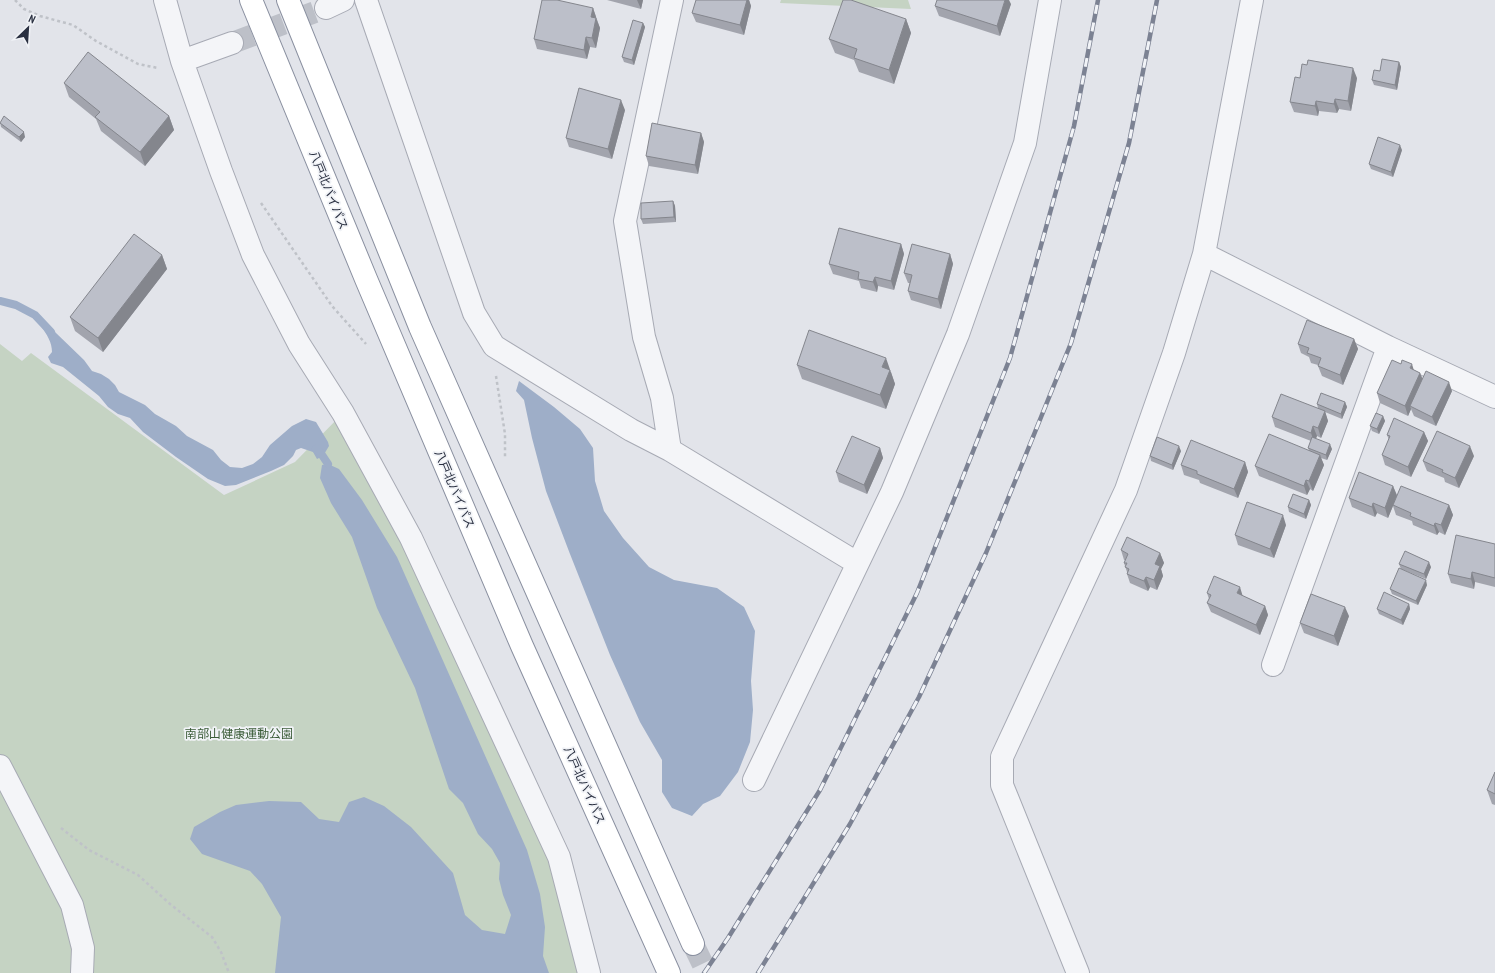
<svg xmlns="http://www.w3.org/2000/svg" width="1495" height="973" viewBox="0 0 1495 973" font-family="'PT Sans Narrow','Noto Sans JP',sans-serif">
<style>
.green{fill:#c5d3c3}
.water{fill:#9eaec8}
.lines{fill:none;stroke-linecap:round;stroke-linejoin:round}
.stream{stroke:#9eaec8;stroke-width:8}
.minor-tunnel{stroke:#bdc0c8;stroke-width:22;stroke-dasharray:22 11;stroke-linecap:butt}
.trunk-tunnel{stroke:#bdc0c8;stroke-width:22;stroke-dasharray:22 11;stroke-linecap:butt}
.minor-casing{stroke:#a7aab4;stroke-width:24}
.trunk-casing{stroke:#8a90a0;stroke-width:24}
.path{stroke:#bfc2c8;stroke-width:2.5;stroke-dasharray:3 3;stroke-linecap:butt}
.minor{stroke:#f4f5f8;stroke-width:22}
.trunk{stroke:#fff;stroke-width:22}
.rail-casing{stroke:#7c8293;stroke-width:4.5}
.rail{stroke:#f1f3f7;stroke-width:3;stroke-dasharray:9;stroke-linecap:butt}
.wall{fill:#a2a4ad}
.shaded-wall{fill:#84868d}
.building{fill:#bcbfc9;stroke:#84868d}
.labels{text-anchor:middle;dominant-baseline:central;stroke-width:3.5;stroke-linejoin:round;paint-order:stroke}
.street-label{font-size:12px;fill:#2a3041;stroke:#f1f3f7}
.park-label{font-size:12px;fill:#3b5c38;stroke:#f1f3f7}
</style>
<rect width="100%" height="100%" fill="#e2e4ea"/>
<!-- green -->
<path class="green" d="M 781,0 L 908,0 L 911,9 L 780,3 Z
M 0,344 L 22,361 L 31,353 L 224,495 L 295,462 L 343,413 L 559,857 L 589,973 L 0,973 Z"/>
<!-- water -->
<path class="water" d="M 46,322 L 56,333 L 84,360 L 92,371 L 101,374 L 109,379 L 115,385 L 119,392 L 145,405 L 155,414 L 176,426 L 187,436 L 213,450 L 221,460 L 230,467 L 242,468 L 253,464 L 262,457 L 270,445 L 292,426 L 306,419 L 316,422 L 328,442 L 329,446 L 323,456 L 317,459 L 313,452 L 301,448 L 296,450 L 293,456 L 284,465 L 271,471 L 236,485 L 225,486 L 208,479 L 176,457 L 143,432 L 130,418 L 118,414 L 108,407 L 99,396 L 63,367 L 51,363 L 48,357 L 52,352 C 52,342 47,335 41,326 Z
M 519,381 L 554,407 L 580,429 L 593,448 L 595,481 L 604,511 L 623,538 L 649,567 L 674,580 L 717,588 L 744,607 L 755,631 L 751,681 L 753,710 L 750,742 L 738,772 L 720,796 L 703,804 L 692,816 L 672,808 L 662,792 L 662,760 L 640,722 L 610,655 L 570,554 L 546,491 L 532,438 L 524,400 L 516,391 Z
M 328,464 L 339,469 L 362,500 L 397,557 L 527,850 L 540,894 L 545,927 L 543,956 L 549,973 L 275,973 L 281,917 L 262,884 L 250,871 L 202,854 L 190,839 L 194,827 L 220,812 L 236,805 L 269,801 L 301,802 L 319,819 L 339,822 L 349,802 L 364,797 L 384,806 L 411,827 L 453,873 L 465,915 L 482,930 L 505,934 L 511,915 L 503,895 L 499,879 L 500,863 L 492,849 L 478,834 L 463,803 L 449,789 L 415,688 L 377,608 L 352,537 L 331,503 L 320,478 L 322,465 Z"/>
<g class="lines">
<!-- stream -->
<path class="stream" d="M 0,301 L 16,305 L 35,315 L 51,332
M 316,449 L 320,452 L 328,464"/>
<!-- minor-tunnel -->
<path class="minor-tunnel" d="M 232,43 L 326,8"/>
<!-- trunk-tunnel -->
<path class="trunk-tunnel" d="M 693,944 L 707,973"/>
<!-- minor casing -->
<g class="minor-casing">
<path id="minor" d="M 165,0 L 182,61 L 221,171 L 253,255 L 299,344 L 343,413 L 411,538 L 559,857 L 589,973
M 366,0 L 474,313 L 494,346 L 631,430 L 670,450 L 857,563
M 326,8 L 343,0
M 182,61 L 232,43
M 1204,254 L 1388,347 L 1495,397
M 670,450 L 662,398 L 644,337 L 625,221 L 672,0
M 1273,665 L 1388,347
M 0,766 L 72,905 L 83,948 L 82,973
M 754,780 L 892,492 L 958,334 L 1025,143 L 1050,0
M 1078,973 L 1002,785 L 1002,757 L 1126,490 L 1174,353 L 1204,254 L 1252,0"/>
</g>
<!-- trunk casing -->
<g class="trunk-casing">
<path id="trunk" d="M 251,0 L 366,279 L 522,646 L 669,973
M 288,0 L 420,327 L 693,944"/>
</g>
<!-- path -->
<path class="path" d="M 15,0 L 24,9 L 40,16 L 73,25 L 96,41 L 138,64 L 158,68
M 261,203 L 332,306 L 366,344
M 496,376 L 505,434 L 505,457
M 61,828 L 89,850 L 138,875 L 170,904 L 212,937 L 221,952 L 229,973"/>
<!-- minor -->
<use href="#minor" class="minor"/>
<!-- trunk -->
<use href="#trunk" class="trunk"/>
<!-- rail casing -->
<g class="rail-casing">
<path id="rail" d="M 704,973 L 728,938 L 820,790 L 917,593 L 1010,358 L 1074,126 L 1098,0
M 758,973 L 850,824 L 919,697 L 986,553 L 1071,343 L 1129,143 L 1157,0"/>
</g>
<!-- rail -->
<use href="#rail" class="rail"/>
</g>
<!-- wall -->
<path class="wall" d="M 607,0 L 643,0 L 641,9 Z
M 696,0 L 749,0 L 751,6 L 744,35 L 696,22 L 692,13 Z
M 1011,4 L 1000,36 L 939,16 L 935,6 Z
M 593,8 L 600,28 L 596,48 L 590,47 L 587,59 L 537,49 L 534,39 Z
M 906,19 L 911,33 L 894,84 L 859,72 L 854,60 L 835,53 L 829,39 Z
M 643,23 L 645,27 L 634,65 L 624,62 L 622,57 Z
M 1399,62 L 1401,67 L 1397,90 L 1374,85 L 1372,80 L 1380,71 Z
M 1300,78 L 1357,78 L 1351,111 L 1339,109 L 1337,113 L 1319,111 L 1318,116 L 1294,112 L 1290,102 Z
M 64,83 L 169,116 L 174,130 L 145,166 L 101,131 L 96,119 L 69,97 Z
M 625,110 L 612,159 L 569,147 L 566,138 Z
M 0,122 L 25,137 L 21,142 L 1,127 Z
M 701,133 L 704,142 L 698,174 L 649,166 L 646,156 Z
M 1402,150 L 1393,177 L 1371,169 L 1369,164 Z
M 673,201 L 675,206 L 676,222 L 643,224 L 641,219 Z
M 901,244 L 904,254 L 894,290 L 878,286 L 877,292 L 861,288 L 859,281 L 833,274 L 829,264 Z
M 950,254 L 953,264 L 941,309 L 911,300 L 908,291 L 910,283 L 908,283 L 904,273 Z
M 162,255 L 167,269 L 103,352 L 75,331 L 70,317 Z
M 1354,339 L 1358,349 L 1343,385 L 1322,376 L 1318,366 L 1318,365 L 1311,363 L 1309,357 L 1301,353 L 1298,344 Z
M 797,365 L 891,372 L 895,384 L 886,409 L 802,379 Z
M 1414,370 L 1420,373 L 1423,380 L 1452,391 L 1436,426 L 1414,416 L 1411,409 L 1408,416 L 1380,403 L 1377,393 Z
M 1345,402 L 1347,407 L 1342,419 L 1325,412 L 1328,421 L 1321,438 L 1317,436 L 1316,439 L 1332,449 L 1327,460 L 1321,458 L 1324,465 L 1313,491 L 1310,489 L 1307,495 L 1259,476 L 1255,466 L 1309,450 L 1308,448 L 1311,441 L 1275,427 L 1272,417 L 1318,408 L 1317,404 Z
M 1383,416 L 1385,421 L 1379,434 L 1372,431 L 1370,426 Z
M 1424,432 L 1428,441 L 1411,477 L 1385,465 L 1382,455 L 1389,440 L 1387,435 Z
M 880,448 L 883,458 L 867,494 L 839,482 L 836,472 Z
M 1181,451 L 1173,470 L 1151,461 L 1150,456 Z
M 1474,456 L 1459,488 L 1445,482 L 1444,478 L 1427,471 L 1423,461 Z
M 1245,462 L 1248,472 L 1238,498 L 1200,483 L 1199,480 L 1184,475 L 1181,465 Z
M 1393,486 L 1397,495 L 1449,505 L 1453,515 L 1445,535 L 1439,532 L 1437,535 L 1413,525 L 1412,521 L 1396,515 L 1393,506 L 1388,518 L 1377,513 L 1375,517 L 1352,507 L 1349,498 Z
M 1309,500 L 1311,505 L 1306,519 L 1289,512 L 1288,507 Z
M 1286,525 L 1274,558 L 1238,545 L 1235,535 Z
M 1495,544 L 1495,587 L 1475,582 L 1474,589 L 1451,583 L 1448,574 Z
M 1121,550 L 1160,553 L 1164,563 L 1161,569 L 1163,576 L 1157,590 L 1150,587 L 1148,591 L 1130,583 L 1127,574 L 1127,572 L 1124,563 L 1125,560 L 1124,560 Z
M 1399,564 L 1431,567 L 1426,579 L 1401,569 Z
M 1427,585 L 1418,605 L 1392,594 L 1390,589 Z
M 1207,593 L 1243,596 L 1265,606 L 1268,615 L 1260,635 L 1211,612 L 1207,603 L 1209,599 Z
M 1409,604 L 1410,609 L 1403,625 L 1379,614 L 1377,609 Z
M 1349,616 L 1338,646 L 1304,633 L 1300,623 Z
M 1495,772 L 1495,805 L 1492,804 L 1487,790 Z"/>
<!-- shaded-wall -->
<path class="shaded-wall" d="M 637,0 L 643,0 L 641,9 Z
M 747,0 L 749,0 L 751,6 L 744,35 L 740,25 Z
M 1005,0 L 1009,0 L 1011,4 L 1000,36 L 997,26 Z
M 593,8 L 596,17 L 594,26 L 591,17 Z
M 596,18 L 600,28 L 596,48 L 592,38 Z
M 906,19 L 911,33 L 894,84 L 889,70 Z
M 643,23 L 645,27 L 634,65 L 632,60 Z
M 586,37 L 590,47 L 587,59 L 584,50 Z
M 1399,62 L 1401,67 L 1397,90 L 1395,85 Z
M 1353,68 L 1357,78 L 1351,111 L 1348,101 Z
M 1335,99 L 1339,109 L 1337,113 L 1334,104 Z
M 621,100 L 625,110 L 612,159 L 608,149 Z
M 1316,101 L 1319,111 L 1318,116 L 1315,106 Z
M 169,116 L 174,130 L 145,166 L 140,152 Z
M 24,132 L 25,137 L 21,142 L 19,137 Z
M 701,133 L 704,142 L 698,174 L 695,165 Z
M 1400,145 L 1402,150 L 1393,177 L 1391,172 Z
M 673,201 L 675,206 L 676,222 L 674,217 Z
M 901,244 L 904,254 L 894,290 L 891,281 Z
M 950,254 L 953,264 L 941,309 L 938,299 Z
M 162,255 L 167,269 L 103,352 L 98,338 Z
M 875,277 L 878,286 L 877,292 L 873,282 Z
M 1354,339 L 1358,349 L 1343,385 L 1340,375 Z
M 886,358 L 895,384 L 886,409 L 880,395 L 882,367 Z
M 1412,364 L 1415,374 L 1410,368 Z
M 1420,373 L 1424,383 L 1410,406 L 1411,409 L 1408,416 L 1405,406 Z
M 1449,382 L 1452,391 L 1436,426 L 1432,417 Z
M 1345,402 L 1347,407 L 1342,419 L 1341,414 Z
M 1325,411 L 1328,421 L 1321,438 L 1318,428 Z
M 1383,416 L 1385,421 L 1379,434 L 1377,429 Z
M 1313,426 L 1317,436 L 1314,442 L 1311,433 Z
M 1424,432 L 1428,441 L 1411,477 L 1408,467 Z
M 1330,444 L 1332,449 L 1327,460 L 1326,455 Z
M 1179,446 L 1181,451 L 1173,470 L 1172,465 Z
M 1470,446 L 1474,456 L 1459,488 L 1455,478 Z
M 880,448 L 883,458 L 867,494 L 864,485 Z
M 1320,455 L 1324,465 L 1313,491 L 1309,481 Z
M 1245,462 L 1248,472 L 1238,498 L 1234,489 Z
M 1306,480 L 1310,489 L 1307,495 L 1304,486 Z
M 1393,486 L 1397,496 L 1388,518 L 1385,508 Z
M 1309,500 L 1311,505 L 1306,519 L 1304,514 Z
M 1373,503 L 1377,513 L 1375,517 L 1372,507 Z
M 1449,505 L 1453,515 L 1445,535 L 1441,525 Z
M 1283,515 L 1286,525 L 1274,558 L 1270,549 Z
M 1435,523 L 1439,532 L 1437,535 L 1434,526 Z
M 1160,553 L 1164,563 L 1161,569 L 1163,576 L 1157,590 L 1154,580 L 1155,564 Z
M 1429,562 L 1431,567 L 1426,579 L 1424,574 Z
M 1472,572 L 1475,582 L 1474,589 L 1471,579 Z
M 1146,577 L 1150,587 L 1148,591 L 1144,581 Z
M 1426,580 L 1427,585 L 1418,605 L 1416,601 Z
M 1240,587 L 1243,597 L 1237,593 Z
M 1409,604 L 1410,609 L 1403,625 L 1401,620 Z
M 1265,606 L 1268,615 L 1260,635 L 1256,625 Z
M 1345,607 L 1349,616 L 1338,646 L 1334,636 Z"/>
<!-- building -->
<path class="building" d="M 542,0 L 557,0 L 593,8 L 591,17 L 596,18 L 592,38 L 586,37 L 584,50 L 534,39 Z
M 696,0 L 747,0 L 740,25 L 692,13 Z
M 843,0 L 851,0 L 906,19 L 889,70 L 854,58 L 857,49 L 829,39 Z
M 937,0 L 1005,0 L 997,26 L 935,6 Z
M 633,20 L 643,23 L 632,60 L 622,57 Z
M 88,52 L 169,116 L 140,152 L 95,117 L 100,112 L 64,83 Z
M 1382,59 L 1399,62 L 1395,85 L 1372,80 L 1374,70 L 1380,71 Z
M 1308,60 L 1353,68 L 1348,101 L 1335,99 L 1334,104 L 1316,101 L 1315,106 L 1290,102 L 1295,77 L 1300,78 L 1302,64 L 1307,65 Z
M 579,88 L 621,100 L 608,149 L 566,138 Z
M 4,116 L 24,132 L 19,137 L 0,123 Z
M 652,123 L 701,133 L 695,165 L 646,156 Z
M 1378,137 L 1400,145 L 1391,172 L 1369,164 Z
M 673,201 L 674,217 L 641,219 L 641,203 Z
M 839,228 L 901,244 L 891,281 L 875,277 L 873,282 L 858,279 L 859,272 L 829,264 Z
M 134,234 L 162,255 L 98,338 L 70,317 Z
M 912,244 L 950,254 L 938,299 L 908,291 L 912,275 L 904,273 Z
M 1307,320 L 1354,339 L 1340,375 L 1318,366 L 1321,358 L 1307,353 L 1309,348 L 1298,344 Z
M 809,330 L 886,358 L 882,367 L 890,370 L 880,395 L 797,365 Z
M 1392,360 L 1401,364 L 1402,360 L 1412,364 L 1410,368 L 1420,373 L 1405,406 L 1377,393 Z
M 1426,371 L 1449,382 L 1432,417 L 1410,406 Z
M 1321,393 L 1345,402 L 1341,414 L 1317,404 Z
M 1281,394 L 1325,411 L 1318,428 L 1313,426 L 1311,433 L 1272,417 Z
M 1376,413 L 1383,416 L 1377,429 L 1370,426 Z
M 1394,418 L 1424,432 L 1408,467 L 1382,455 L 1390,436 L 1387,435 Z
M 1437,431 L 1470,446 L 1455,478 L 1442,472 L 1443,470 L 1423,461 Z
M 1269,434 L 1320,455 L 1309,481 L 1306,480 L 1304,486 L 1255,466 Z
M 852,436 L 880,448 L 864,485 L 836,472 Z
M 1157,437 L 1179,446 L 1172,465 L 1150,456 Z
M 1312,437 L 1330,444 L 1326,455 L 1308,448 Z
M 1191,440 L 1245,462 L 1234,489 L 1197,474 L 1197,471 L 1181,465 Z
M 1359,472 L 1393,486 L 1385,508 L 1373,503 L 1372,507 L 1349,498 Z
M 1401,486 L 1449,505 L 1441,525 L 1435,523 L 1434,526 L 1410,516 L 1411,513 L 1393,505 Z
M 1293,494 L 1309,500 L 1304,514 L 1288,507 Z
M 1247,502 L 1283,515 L 1270,549 L 1235,535 Z
M 1456,535 L 1495,544 L 1495,578 L 1472,572 L 1471,579 L 1448,574 Z
M 1127,537 L 1160,553 L 1155,564 L 1160,566 L 1154,580 L 1146,577 L 1144,581 L 1127,574 L 1129,569 L 1125,567 L 1127,563 L 1124,563 L 1128,554 L 1121,550 Z
M 1405,551 L 1429,562 L 1424,574 L 1399,564 Z
M 1399,568 L 1426,580 L 1416,601 L 1390,589 Z
M 1214,576 L 1240,587 L 1237,593 L 1265,606 L 1256,625 L 1207,603 L 1211,595 L 1207,593 Z
M 1384,592 L 1409,604 L 1401,620 L 1377,609 Z
M 1311,594 L 1345,607 L 1334,636 L 1300,623 Z
M 1495,772 L 1495,794 L 1487,790 Z"/>
<g class="labels">
<!-- street labels -->
<g class="street-label">
<text transform="translate(329 190) rotate(68)">八戸北バイパス</text>
<text transform="translate(455 489) rotate(67)">八戸北バイパス</text>
<text transform="translate(585 785) rotate(66)">八戸北バイパス</text>
</g>
<!-- park labels -->
<g class="park-label">
<text x="239" y="733">南部山健康運動公園</text>
</g>
</g>
<!-- north arrow -->
<g transform="translate(28 28) rotate(25)" stroke="#f1f3f7" stroke-width="3" paint-order="stroke">
<path d="M0-3L7 15L0 10L-7 15Z" fill="#2a3041"/>
<text y="-6" font-size="11" font-weight="bold" text-anchor="middle" fill="#2a3041">N</text>
</g>
</svg>
